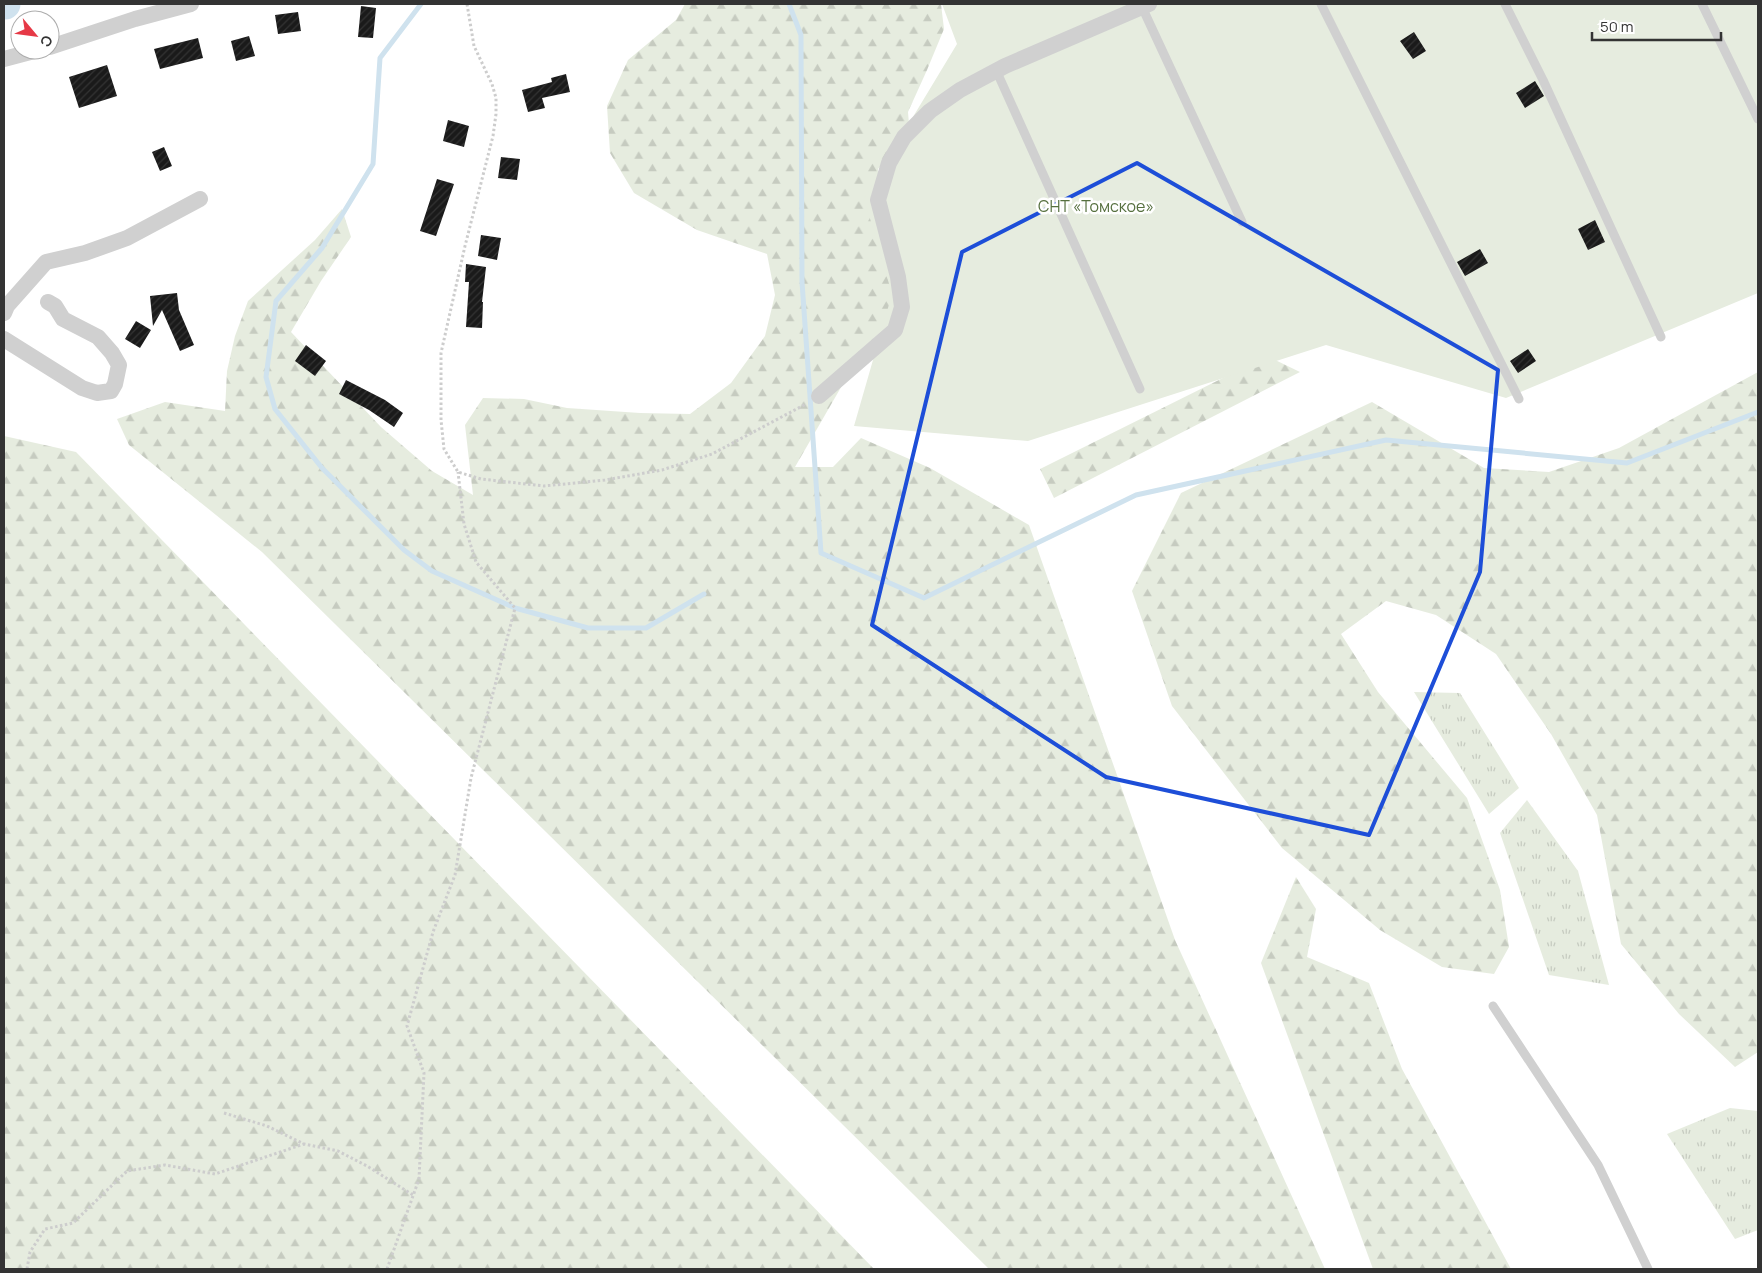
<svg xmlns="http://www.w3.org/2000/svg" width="1762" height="1273" viewBox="0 0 1762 1273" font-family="Manrope,sans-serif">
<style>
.grass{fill:url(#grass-tufts)}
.forest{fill:url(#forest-firs)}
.garden{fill:#e6ecdf}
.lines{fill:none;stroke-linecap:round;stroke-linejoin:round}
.stream{stroke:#cfe2ee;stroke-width:5}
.river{stroke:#cfe2ee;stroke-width:31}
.building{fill:url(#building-hatch)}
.path{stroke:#cdcdcd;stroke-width:3;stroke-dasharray:2.5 2.5;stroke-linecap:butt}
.service{stroke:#d0d0d0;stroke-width:9}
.minor{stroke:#d0d0d0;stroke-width:16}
.marked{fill:none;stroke:#1d4ed8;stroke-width:4;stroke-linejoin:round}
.labels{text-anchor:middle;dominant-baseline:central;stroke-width:5;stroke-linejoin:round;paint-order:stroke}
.park-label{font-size:16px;fill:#56703f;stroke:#fff}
</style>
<defs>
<pattern id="grass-tufts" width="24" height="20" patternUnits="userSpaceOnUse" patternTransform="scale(1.25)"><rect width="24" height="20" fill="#e6ecdf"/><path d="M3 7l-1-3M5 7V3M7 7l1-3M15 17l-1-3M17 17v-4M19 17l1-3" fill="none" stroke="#c6cbc0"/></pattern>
<pattern id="forest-firs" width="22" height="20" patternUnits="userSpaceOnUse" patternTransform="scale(1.25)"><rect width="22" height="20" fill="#e6ecdf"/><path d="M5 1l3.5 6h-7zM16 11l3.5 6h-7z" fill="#c6cbc0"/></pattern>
<pattern id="building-hatch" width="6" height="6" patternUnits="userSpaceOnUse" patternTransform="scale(1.25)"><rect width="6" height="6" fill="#1a1a1a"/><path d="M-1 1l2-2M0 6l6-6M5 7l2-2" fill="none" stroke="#333"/></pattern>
</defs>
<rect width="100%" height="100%" fill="#fff"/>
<!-- grass -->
<path class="grass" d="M 1414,692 L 1460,693 L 1519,788 L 1489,814 Z
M 1527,800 L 1578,871 L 1609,985 L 1549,975 L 1500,833 Z
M 1730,1108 L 1758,1111 L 1758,1230 L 1735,1239 L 1667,1134 Z"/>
<!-- forest -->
<path class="forest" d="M 685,4 L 941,4 L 944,29 L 927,70 L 908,112 L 910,136 L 878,169 L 878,207 L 897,290 L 892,321 L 855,363 L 795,467 L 833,467 L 861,438 L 930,468 L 1029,525 L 1175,940 L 1325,1269 L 989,1269 L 262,552 L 129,445 L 117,419 L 165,402 L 225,411 L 227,371 L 235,336 L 248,301 L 315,240 L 342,209 L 351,237 L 321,281 L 291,332 L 381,427 L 432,471 L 473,495 L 465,425 L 483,398 L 524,399 L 567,408 L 640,413 L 690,414 L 731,383 L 765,336 L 775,295 L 767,254 L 697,230 L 634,193 L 610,153 L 607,106 L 628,60 L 676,20 Z
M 1267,356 L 1300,372 L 1054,498 L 1040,469 Z
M 1758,372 L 1758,1052 L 1735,1067 L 1679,1014 L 1621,944 L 1597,815 L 1551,734 L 1496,654 L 1436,615 L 1386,601 L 1341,634 L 1378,692 L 1467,798 L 1500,890 L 1509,947 L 1494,974 L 1442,967 L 1380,930 L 1282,848 L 1172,706 L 1132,591 L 1181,493 L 1372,402 L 1484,468 L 1549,472 L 1619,448 Z
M 4,436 L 76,452 L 874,1269 L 4,1269 Z
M 1296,877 L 1316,909 L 1307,957 L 1369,983 L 1402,1069 L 1511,1269 L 1373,1269 L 1261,963 Z"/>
<!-- garden -->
<path class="garden" d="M 942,4 L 1758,4 L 1758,293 L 1506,398 L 1326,345 L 1028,441 L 854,426 L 892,294 L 864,198 L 957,44 Z"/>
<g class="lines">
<!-- stream -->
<path class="stream" d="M 421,4 L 380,58 L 373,164 L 322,248 L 276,301 L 266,377 L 275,409 L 322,468 L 404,550 L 432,571 L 515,608 L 588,628 L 646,628 L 704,594
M 789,4 L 801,35 L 802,282 L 821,553 L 924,598 L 1136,495 L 1386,440 L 1627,463 L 1758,412"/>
<!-- river -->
<path class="river" d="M 4,4 L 5,4"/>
</g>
<!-- building -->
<path class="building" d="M 361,6 L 376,8 L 373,38 L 358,37 Z
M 298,12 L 301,31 L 278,34 L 275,15 Z
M 1414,32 L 1426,51 L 1413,59 L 1400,41 Z
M 249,36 L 255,56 L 236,61 L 231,41 Z
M 198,38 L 203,58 L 160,69 L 154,49 Z
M 107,65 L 117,96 L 79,108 L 69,77 Z
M 566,74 L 570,92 L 542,98 L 545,108 L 528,112 L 522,90 L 552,82 L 551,78 Z
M 1535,81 L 1544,96 L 1525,108 L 1516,93 Z
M 448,120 L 469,126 L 464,147 L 443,141 Z
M 164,147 L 172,166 L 160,171 L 152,152 Z
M 501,157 L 520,159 L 517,180 L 498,178 Z
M 437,179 L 454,184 L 436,236 L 420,231 Z
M 1595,220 L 1605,242 L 1588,250 L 1578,229 Z
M 481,235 L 501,238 L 497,260 L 478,256 Z
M 1480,249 L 1488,263 L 1465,276 L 1457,262 Z
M 466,264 L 486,267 L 482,302 L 483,302 L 482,328 L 466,327 L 469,282 L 465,282 Z
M 177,293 L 179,310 L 194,345 L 180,351 L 162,310 L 153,326 L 150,296 Z
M 136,321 L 151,330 L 140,348 L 125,339 Z
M 306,345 L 326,361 L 315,376 L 295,361 Z
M 1528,349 L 1536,361 L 1518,373 L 1510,361 Z
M 346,380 L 385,400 L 403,413 L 394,427 L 369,410 L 339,394 Z"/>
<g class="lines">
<!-- path -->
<path class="path" d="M 467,4 L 474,46 L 492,84 L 496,98 L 496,114 L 493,136 L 465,246 L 441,353 L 441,420 L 444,449 L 458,472 L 481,479 L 544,486 L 605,480 L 662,470 L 712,454 L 806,404
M 224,1113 L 267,1126 L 304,1144 L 338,1151 L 367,1166 L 413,1195
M 27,1269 L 30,1252 L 45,1229 L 73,1223 L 127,1171 L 165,1165 L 215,1174 L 304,1144
M 387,1269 L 419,1179 L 424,1073 L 407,1026 L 433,932 L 455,875 L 471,778 L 515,608 L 476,562 L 464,524 L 458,472"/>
<!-- service -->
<path class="service" d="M 1321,4 L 1519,399
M 1505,4 L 1543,80 L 1661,337
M 1702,4 L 1758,119
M 1142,7 L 1242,222
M 996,70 L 1140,389
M 1493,1006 L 1598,1165 L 1648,1269"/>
<!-- minor -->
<path class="minor" d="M 50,47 L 135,19 L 191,4
M 4,59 L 38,50
M 4,313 L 7,306 L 46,262 L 85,253 L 127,238 L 200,199
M 4,339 L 82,388 L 97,393 L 111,391 L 115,384 L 119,365 L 112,353 L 98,337 L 63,319 L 55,306 L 48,302
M 819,396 L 895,330 L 902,307 L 898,277 L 878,200 L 889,163 L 904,137 L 930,111 L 960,90 L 1005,66 L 1149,4"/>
</g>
<!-- marked area -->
<path class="marked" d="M 1137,163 L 1498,370 L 1480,572 L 1369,835 L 1106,777 L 872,625 L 962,252 Z"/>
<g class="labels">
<!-- park labels -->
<g class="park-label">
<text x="1096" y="206">СНТ «Томское»</text>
</g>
</g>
<!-- border -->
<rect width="1762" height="1273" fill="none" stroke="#333333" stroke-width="10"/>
<!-- north arrow -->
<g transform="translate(35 35) rotate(119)"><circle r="24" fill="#ffffff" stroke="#adadad"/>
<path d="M0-4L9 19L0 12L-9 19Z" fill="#e63946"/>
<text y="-8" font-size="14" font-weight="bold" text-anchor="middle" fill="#333333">С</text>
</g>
<!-- scale -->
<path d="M1592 32v8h129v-8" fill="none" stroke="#333333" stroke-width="2.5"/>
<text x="1600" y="32" font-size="15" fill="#333333" stroke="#ffffff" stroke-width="4" paint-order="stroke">50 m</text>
</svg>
